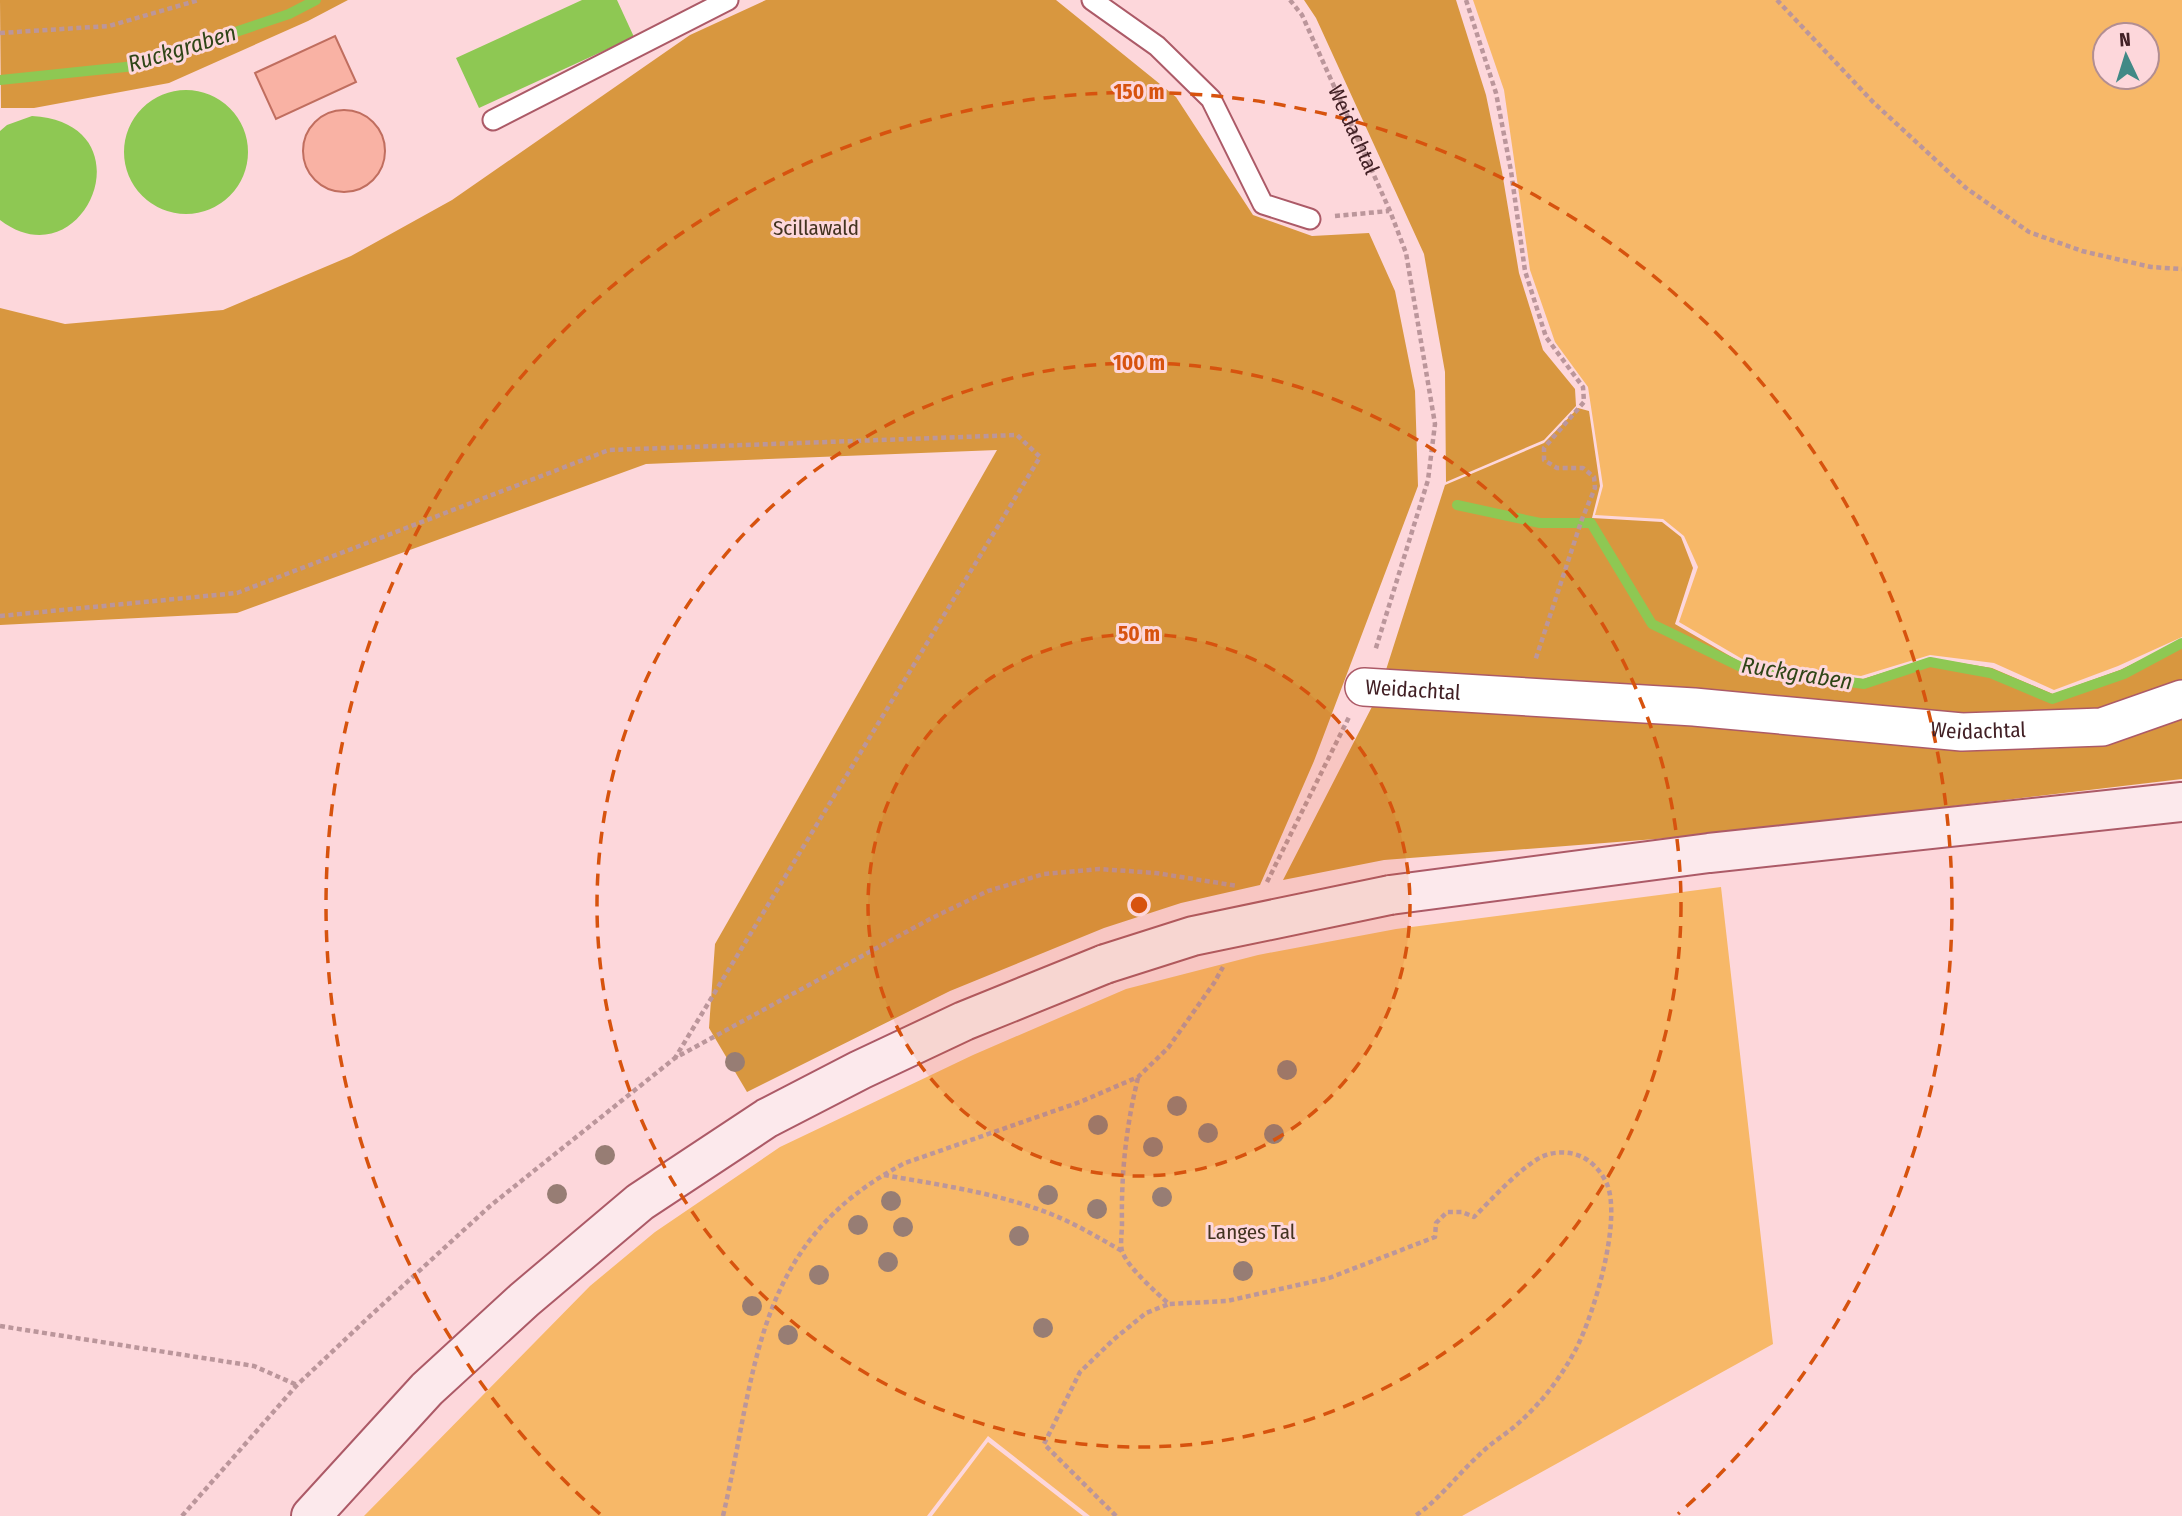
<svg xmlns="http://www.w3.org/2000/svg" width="2182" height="1516" viewBox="0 0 2182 1516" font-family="'Fira Sans Condensed',sans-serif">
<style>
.green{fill:#f7b868;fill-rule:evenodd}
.forest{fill:#d8973f}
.water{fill:#8ec853}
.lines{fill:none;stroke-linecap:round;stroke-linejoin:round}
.stream{stroke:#8ec853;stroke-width:10}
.building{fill:#f9b2a4;stroke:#c06e5f;stroke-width:2}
.lane-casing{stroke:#ac5a67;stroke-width:23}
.street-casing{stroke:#ac5a67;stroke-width:40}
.secondary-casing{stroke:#ac5a67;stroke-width:42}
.path{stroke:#bb969b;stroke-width:4.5;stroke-dasharray:5 3.5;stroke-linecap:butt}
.lane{stroke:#fff;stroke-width:19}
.street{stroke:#fff;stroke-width:37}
.secondary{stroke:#fce9ec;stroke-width:38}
.secondary-bridge-casing{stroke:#ac5a67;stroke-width:42;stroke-linecap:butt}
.secondary-bridge{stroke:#fce9ec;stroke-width:38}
.tree{fill:#977d74}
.ring{fill:none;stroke:#d7530e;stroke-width:3.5;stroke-dasharray:12 9}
.labels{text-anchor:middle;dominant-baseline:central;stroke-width:6;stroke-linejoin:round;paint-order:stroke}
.street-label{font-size:21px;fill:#422025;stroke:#fdd7db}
.park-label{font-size:21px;fill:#433320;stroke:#fdd7db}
.water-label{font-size:23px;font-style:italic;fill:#2f4517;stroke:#fdd7db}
.centre{fill:#d7530e;stroke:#fdd7db;stroke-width:3.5}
.ring-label{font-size:21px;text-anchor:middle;font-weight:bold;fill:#d7530e;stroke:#fdd7db;stroke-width:6;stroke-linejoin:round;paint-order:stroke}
</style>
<rect width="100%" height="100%" fill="#fdd7db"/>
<!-- green -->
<path class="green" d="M 1473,0 L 2182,0 L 2182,637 L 2118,666 L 2054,690 L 1994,663 L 1930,655 L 1861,676 L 1744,660 L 1679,622 L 1698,567 L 1684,536 L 1663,519 L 1595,515 L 1603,486 L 1588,387 L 1555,342 L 1530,270 L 1504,90 ZM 2105,35 L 2147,35 L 2147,77 L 2105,77 Z
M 1721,887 L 1773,1344 L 1462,1516 L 1090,1516 L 988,1436 L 927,1516 L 364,1516 L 590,1286 L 655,1232 L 780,1147 L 973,1055 L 1126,989 L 1258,955 L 1396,929 Z
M 988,1442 L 1083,1516 L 932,1516 Z"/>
<!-- forest -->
<path class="forest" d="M 0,0 L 348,0 L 308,21 L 169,83 L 34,108 L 1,108 Z
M 766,0 L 1056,0 L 1176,97 L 1253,215 L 1312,236 L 1369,233 L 1395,291 L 1415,391 L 1418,486 L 1314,761 L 1260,885 L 1181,903 L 1104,928 L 950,991 L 747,1092 L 709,1028 L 715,944 L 997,450 L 646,464 L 237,613 L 0,625 L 0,308 L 65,324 L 223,310 L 351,256 L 452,200 L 690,35 Z
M 1304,0 L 1456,0 L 1486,95 L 1502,172 L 1519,273 L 1543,350 L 1575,389 L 1576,406 L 1544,440 L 1446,482 L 1445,372 L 1424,254 L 1316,18 Z
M 1578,408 L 1589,411 L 1600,486 L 1592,518 L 1662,522 L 1681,537 L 1693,568 L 1675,624 L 1742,663 L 1863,679 L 1930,658 L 1992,668 L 2053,694 L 2120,670 L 2182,640 L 2182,779 L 1707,835 L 1384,860 L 1283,880 L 1378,695 L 1445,485 L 1544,443 Z"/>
<!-- water -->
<path class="water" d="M 582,0 L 617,0 L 634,37 L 479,108 L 456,58 Z
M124 152a62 62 0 1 1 124 0a62 62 0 1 1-124 0Z
M 32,116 C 152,123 84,284 0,220 L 0,131 L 7,125 Z"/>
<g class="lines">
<!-- stream -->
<path class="stream" d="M 0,80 L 135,66 L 289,14 L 316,0
M 1457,505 L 1540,523 L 1591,523 L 1652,624 L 1741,667 L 1864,684 L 1930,662 L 1990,673 L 2052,699 L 2124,674 L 2182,643"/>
</g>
<!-- building -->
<path class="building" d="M 335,36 L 356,82 L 276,119 L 255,73 Z
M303 151a41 41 0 1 1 82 0a41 41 0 1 1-82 0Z"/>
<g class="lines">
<!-- lane casing -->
<g class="lane-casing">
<path id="lane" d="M 1092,0 L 1157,46 L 1211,99 L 1263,204 L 1310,219
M 493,120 L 728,0"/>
</g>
<!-- street casing -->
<g class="street-casing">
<g id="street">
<path id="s2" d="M 1364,687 L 1694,707 L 1962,732 L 2102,727 L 2182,699"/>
</g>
</g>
<!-- secondary casing -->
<g class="secondary-casing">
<path id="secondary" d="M 1390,895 L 1709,853 L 2182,802
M 311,1516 L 427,1389 L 524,1300 L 640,1202 L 767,1118 L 860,1070 L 964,1021 L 1105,964"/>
</g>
<!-- path -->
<g class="path">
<path id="s1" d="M 1290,0 L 1302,15 L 1390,211 L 1406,253 L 1435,424 L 1428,480 L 1375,651"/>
<path d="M 1466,0 L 1496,93 L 1511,171 L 1525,271 L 1546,337 L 1583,387 L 1584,402 L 1544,448 L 1544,460 L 1557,468 L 1583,468 L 1594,477 L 1595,488 L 1582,519 L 1535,661"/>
<path d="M 1777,0 L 1873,102 L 1966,188 L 2029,232 L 2082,251 L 2151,267 L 2182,269"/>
<path d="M 0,33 L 109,26 L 199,0"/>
<path d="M 1335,216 L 1389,211"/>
<path d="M 0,616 L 237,593 L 609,450 L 1017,435 L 1040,457 L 675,1058"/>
<path d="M 1267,882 L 1349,717"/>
<path d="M 1138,1078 C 1126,1126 1121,1175 1122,1224 C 1122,1232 1120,1244 1122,1251 C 1128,1268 1156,1292 1169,1304 L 1227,1301 L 1329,1278 L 1435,1237 L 1436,1223 L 1447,1212 L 1462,1212 L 1474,1217 C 1493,1198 1518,1170 1541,1157 C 1554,1151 1570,1151 1582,1157 C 1593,1162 1602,1173 1607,1184 C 1622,1221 1594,1314 1576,1349 C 1560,1379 1540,1405 1514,1427 C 1503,1436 1490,1444 1480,1454 C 1458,1474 1440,1499 1415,1516"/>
<path d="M 884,1175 C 940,1185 998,1193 1051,1214 C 1076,1224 1099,1238 1122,1251"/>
<path d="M 0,1326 L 254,1366 L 297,1385"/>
<path d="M 182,1516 L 297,1385 L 370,1316 L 490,1206 L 675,1058 L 930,919 L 988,891 L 1044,874 L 1099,869 L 1156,873 L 1238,886"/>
<path d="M 723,1516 C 757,1370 753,1242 905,1163 L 1080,1102 L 1138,1077 L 1168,1048 L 1214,983 L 1223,967"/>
<path d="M 1116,1516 L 1044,1444 L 1080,1372 L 1113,1340 L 1146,1313 L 1169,1304"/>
</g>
<!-- lane -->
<use href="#lane" class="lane"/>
<!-- street -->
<use href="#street" class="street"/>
<!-- secondary -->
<use href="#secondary" class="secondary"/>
<!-- secondary-bridge casing -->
<g class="secondary-bridge-casing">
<path id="secondary-bridge" d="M 1105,964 L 1193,936 L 1390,895"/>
</g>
<!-- secondary-bridge -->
<use href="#secondary-bridge" class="secondary-bridge"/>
</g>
<!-- trees -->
<g class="tree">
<circle cx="735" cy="1062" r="10"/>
<circle cx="1287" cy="1070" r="10"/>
<circle cx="1177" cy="1106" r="10"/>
<circle cx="1098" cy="1125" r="10"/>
<circle cx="1208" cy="1133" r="10"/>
<circle cx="1274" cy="1134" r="10"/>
<circle cx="1153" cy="1147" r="10"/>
<circle cx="605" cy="1155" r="10"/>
<circle cx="557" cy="1194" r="10"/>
<circle cx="1048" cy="1195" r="10"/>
<circle cx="1162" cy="1197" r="10"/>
<circle cx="891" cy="1201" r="10"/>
<circle cx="1097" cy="1209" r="10"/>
<circle cx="858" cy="1225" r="10"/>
<circle cx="903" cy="1227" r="10"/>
<circle cx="1019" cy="1236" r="10"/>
<circle cx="888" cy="1262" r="10"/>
<circle cx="1243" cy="1271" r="10"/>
<circle cx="819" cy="1275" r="10"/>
<circle cx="752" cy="1306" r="10"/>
<circle cx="1043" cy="1328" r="10"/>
<circle cx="788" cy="1335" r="10"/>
</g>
<!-- distance rings -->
<circle cx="1139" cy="905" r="271" fill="#d7530e" fill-opacity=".12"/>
<g class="ring">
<circle cx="1139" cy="905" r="271"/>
<circle cx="1139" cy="905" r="542"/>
<path d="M600 1514A813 813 0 1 1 1678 1514"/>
</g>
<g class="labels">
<!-- street labels -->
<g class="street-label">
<text stroke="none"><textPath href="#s1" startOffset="145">Weidachtal</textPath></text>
<text stroke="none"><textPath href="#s2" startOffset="49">Weidachtal</textPath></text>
<text stroke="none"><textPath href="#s2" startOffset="616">Weidachtal</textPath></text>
</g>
<!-- park labels -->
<g class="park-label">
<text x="816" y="228">Scillawald</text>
<text x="1251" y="1232">Langes Tal</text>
</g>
<!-- water labels -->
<g class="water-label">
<text transform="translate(182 48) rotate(-17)">Ruckgraben</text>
<text transform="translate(1797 673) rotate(9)">Ruckgraben</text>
</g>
</g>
<circle cx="1139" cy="905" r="10" class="centre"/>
<g class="ring-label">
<text x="1139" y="99">150 m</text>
<text x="1139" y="370">100 m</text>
<text x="1139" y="641">50 m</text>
</g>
<!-- north arrow -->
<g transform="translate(2126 56) rotate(356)"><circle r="33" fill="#fdd7db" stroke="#b28e92" stroke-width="2"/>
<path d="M0-5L12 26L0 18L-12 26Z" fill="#418986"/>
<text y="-10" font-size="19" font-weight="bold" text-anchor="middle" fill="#422025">N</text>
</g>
</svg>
